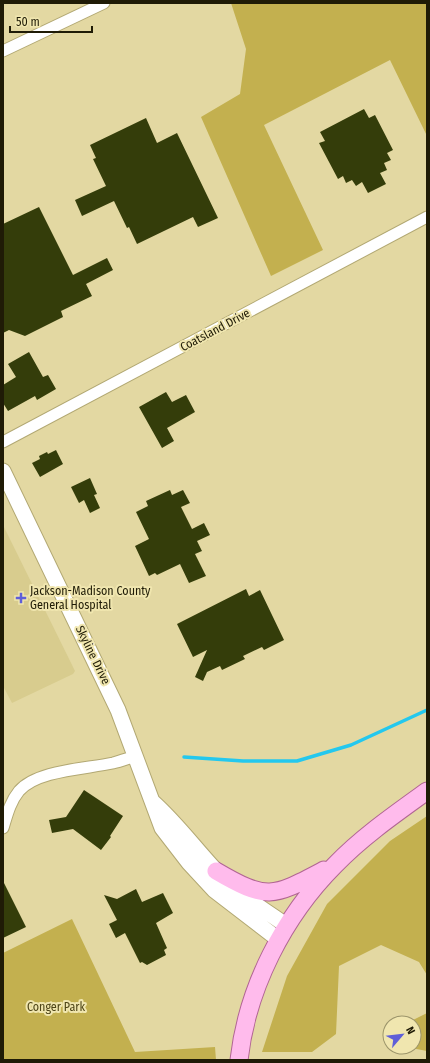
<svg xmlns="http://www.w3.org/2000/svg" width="430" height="1063" viewBox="0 0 430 1063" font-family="'Fira Sans Condensed',sans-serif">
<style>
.built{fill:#d8cc8e}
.green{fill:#c3b04f}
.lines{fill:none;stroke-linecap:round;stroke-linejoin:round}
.stream{stroke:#24c8ee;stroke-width:3.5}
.building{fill:#343d0a}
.street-casing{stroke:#b2a873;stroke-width:13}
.secondary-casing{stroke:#b2a873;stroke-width:17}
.primary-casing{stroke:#b16593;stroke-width:19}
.street{stroke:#fff;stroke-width:11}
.secondary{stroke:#fff;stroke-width:15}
.primary{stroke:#ffbbec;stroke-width:17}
.poi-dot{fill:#5f5fd8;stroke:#f0e6af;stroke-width:1.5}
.labels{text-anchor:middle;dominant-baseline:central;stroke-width:4;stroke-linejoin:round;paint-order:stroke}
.street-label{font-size:12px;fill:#1f1b06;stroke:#f0e6af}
.poi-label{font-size:12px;fill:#1f1b06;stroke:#f0e6af;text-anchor:start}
.park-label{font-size:12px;fill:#4e4517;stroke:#f0e6af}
</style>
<rect width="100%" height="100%" fill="#e3d8a2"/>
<!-- built -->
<path class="built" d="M 3,525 L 75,671 L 73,674 L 12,703 L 3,686 Z"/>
<!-- green -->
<path class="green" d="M 231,3 L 427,4 L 427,136 L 390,60 L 264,125 L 323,250 L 271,276 L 201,117 L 240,94 L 246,49 Z
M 427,816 L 427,975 L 419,962 L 381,945 L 339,966 L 336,1034 L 312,1052 L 262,1052 L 287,976 L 327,904 L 390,841 Z
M 72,919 L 135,1052 L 215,1047 L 216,1060 L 3,1060 L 3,953 Z
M 427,1013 L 427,1051 L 406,1047 L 414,1047 L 414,1023 L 407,1023 Z"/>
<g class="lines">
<!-- stream -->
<path class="stream" d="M 184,757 L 243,761 L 297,761 L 351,745 L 427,710"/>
</g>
<!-- building -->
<path class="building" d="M 364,109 L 369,118 L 375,115 L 393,150 L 387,153 L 391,160 L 384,163 L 387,170 L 380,173 L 386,184 L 368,193 L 362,182 L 356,186 L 352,180 L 346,183 L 343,176 L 338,179 L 319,143 L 325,141 L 320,132 Z
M 146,118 L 157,143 L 177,133 L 218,218 L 198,227 L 193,217 L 137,244 L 129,227 L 127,228 L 114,201 L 82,216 L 75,200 L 106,186 L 93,159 L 96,158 L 90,145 Z
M 39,207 L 73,275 L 107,258 L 113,270 L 86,284 L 92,296 L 61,311 L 63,317 L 25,336 L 9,330 L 3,333 L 3,224 Z
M 29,352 L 43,377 L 48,375 L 56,389 L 37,400 L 35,396 L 8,411 L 3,403 L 3,385 L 16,377 L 8,364 Z
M 166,392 L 172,402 L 186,395 L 195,412 L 167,428 L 174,441 L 162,448 L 139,407 Z
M 56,450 L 63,464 L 40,477 L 32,463 L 40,459 L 39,456 L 47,452 L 48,454 Z
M 90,478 L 97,494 L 94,495 L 100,508 L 90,513 L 84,500 L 79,503 L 71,487 Z
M 170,490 L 172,495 L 183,490 L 190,503 L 181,507 L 192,529 L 204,523 L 210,535 L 197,541 L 202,551 L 195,554 L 206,576 L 189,583 L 180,564 L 157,575 L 155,573 L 149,576 L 135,546 L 149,539 L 136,512 L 148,506 L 146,501 Z
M 246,589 L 249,596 L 260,590 L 284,640 L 264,650 L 262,647 L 243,656 L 245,659 L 222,670 L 220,666 L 207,672 L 203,681 L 195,677 L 207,650 L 193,657 L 177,624 Z
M 84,790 L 123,816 L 110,836 L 111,837 L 101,850 L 73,829 L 52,833 L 49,820 L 66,817 Z
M 3,881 L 26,927 L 3,938 Z
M 136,889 L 142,902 L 163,893 L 173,913 L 156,923 L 167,948 L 164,950 L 166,955 L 147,965 L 142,962 L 140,963 L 125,933 L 116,938 L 109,924 L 117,920 L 104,895 L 117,899 Z"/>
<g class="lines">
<!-- street casing -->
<g class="street-casing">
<path id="street" d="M 3,51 L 104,3
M 3,442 L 427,217
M 3,828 C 7,815 10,802 19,791 C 37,770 86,769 113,763 C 121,761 129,758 136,756"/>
</g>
<!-- secondary casing -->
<g class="secondary-casing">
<path id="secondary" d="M 3,471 L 118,710 L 162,828 L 189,863 L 214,890 L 279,940
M 153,802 C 181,827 201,857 228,883 C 245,899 268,912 287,926"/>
</g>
<!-- primary casing -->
<g class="primary-casing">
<path id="primary" d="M 216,871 C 267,901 273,897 324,870
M 239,1060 C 247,988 284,916 335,865 C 362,837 395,814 427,791"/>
</g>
<!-- street -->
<use href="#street" class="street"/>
<!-- secondary -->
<use href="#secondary" class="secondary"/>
<!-- primary -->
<use href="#primary" class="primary"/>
</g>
<!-- markers -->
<path class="poi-dot" d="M19 592h4v4h4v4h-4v4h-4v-4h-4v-4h4z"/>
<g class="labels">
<!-- street labels -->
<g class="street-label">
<text transform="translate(215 330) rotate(-28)">Coatsland Drive</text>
<text transform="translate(93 655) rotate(64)">Skyline Drive</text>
</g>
<!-- poi labels -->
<g class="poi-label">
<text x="30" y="591">Jackson-Madison County<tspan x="30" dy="14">General Hospital</tspan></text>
</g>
<!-- park labels -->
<g class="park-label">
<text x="56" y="1007">Conger Park</text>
</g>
</g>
<!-- border -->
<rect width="430" height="1063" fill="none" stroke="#1f1b06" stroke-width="8"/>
<!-- north arrow -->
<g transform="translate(402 1035) rotate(62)"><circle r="19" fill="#f0e6af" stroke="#9c956b"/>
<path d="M0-3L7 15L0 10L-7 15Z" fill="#5f5fd8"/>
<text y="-6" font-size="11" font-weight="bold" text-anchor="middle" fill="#1f1b06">N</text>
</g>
<!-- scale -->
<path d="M10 26v6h82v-6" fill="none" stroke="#1f1b06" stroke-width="2"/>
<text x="16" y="26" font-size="12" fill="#1f1b06" stroke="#f0e6af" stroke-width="3" paint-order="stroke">50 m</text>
</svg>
